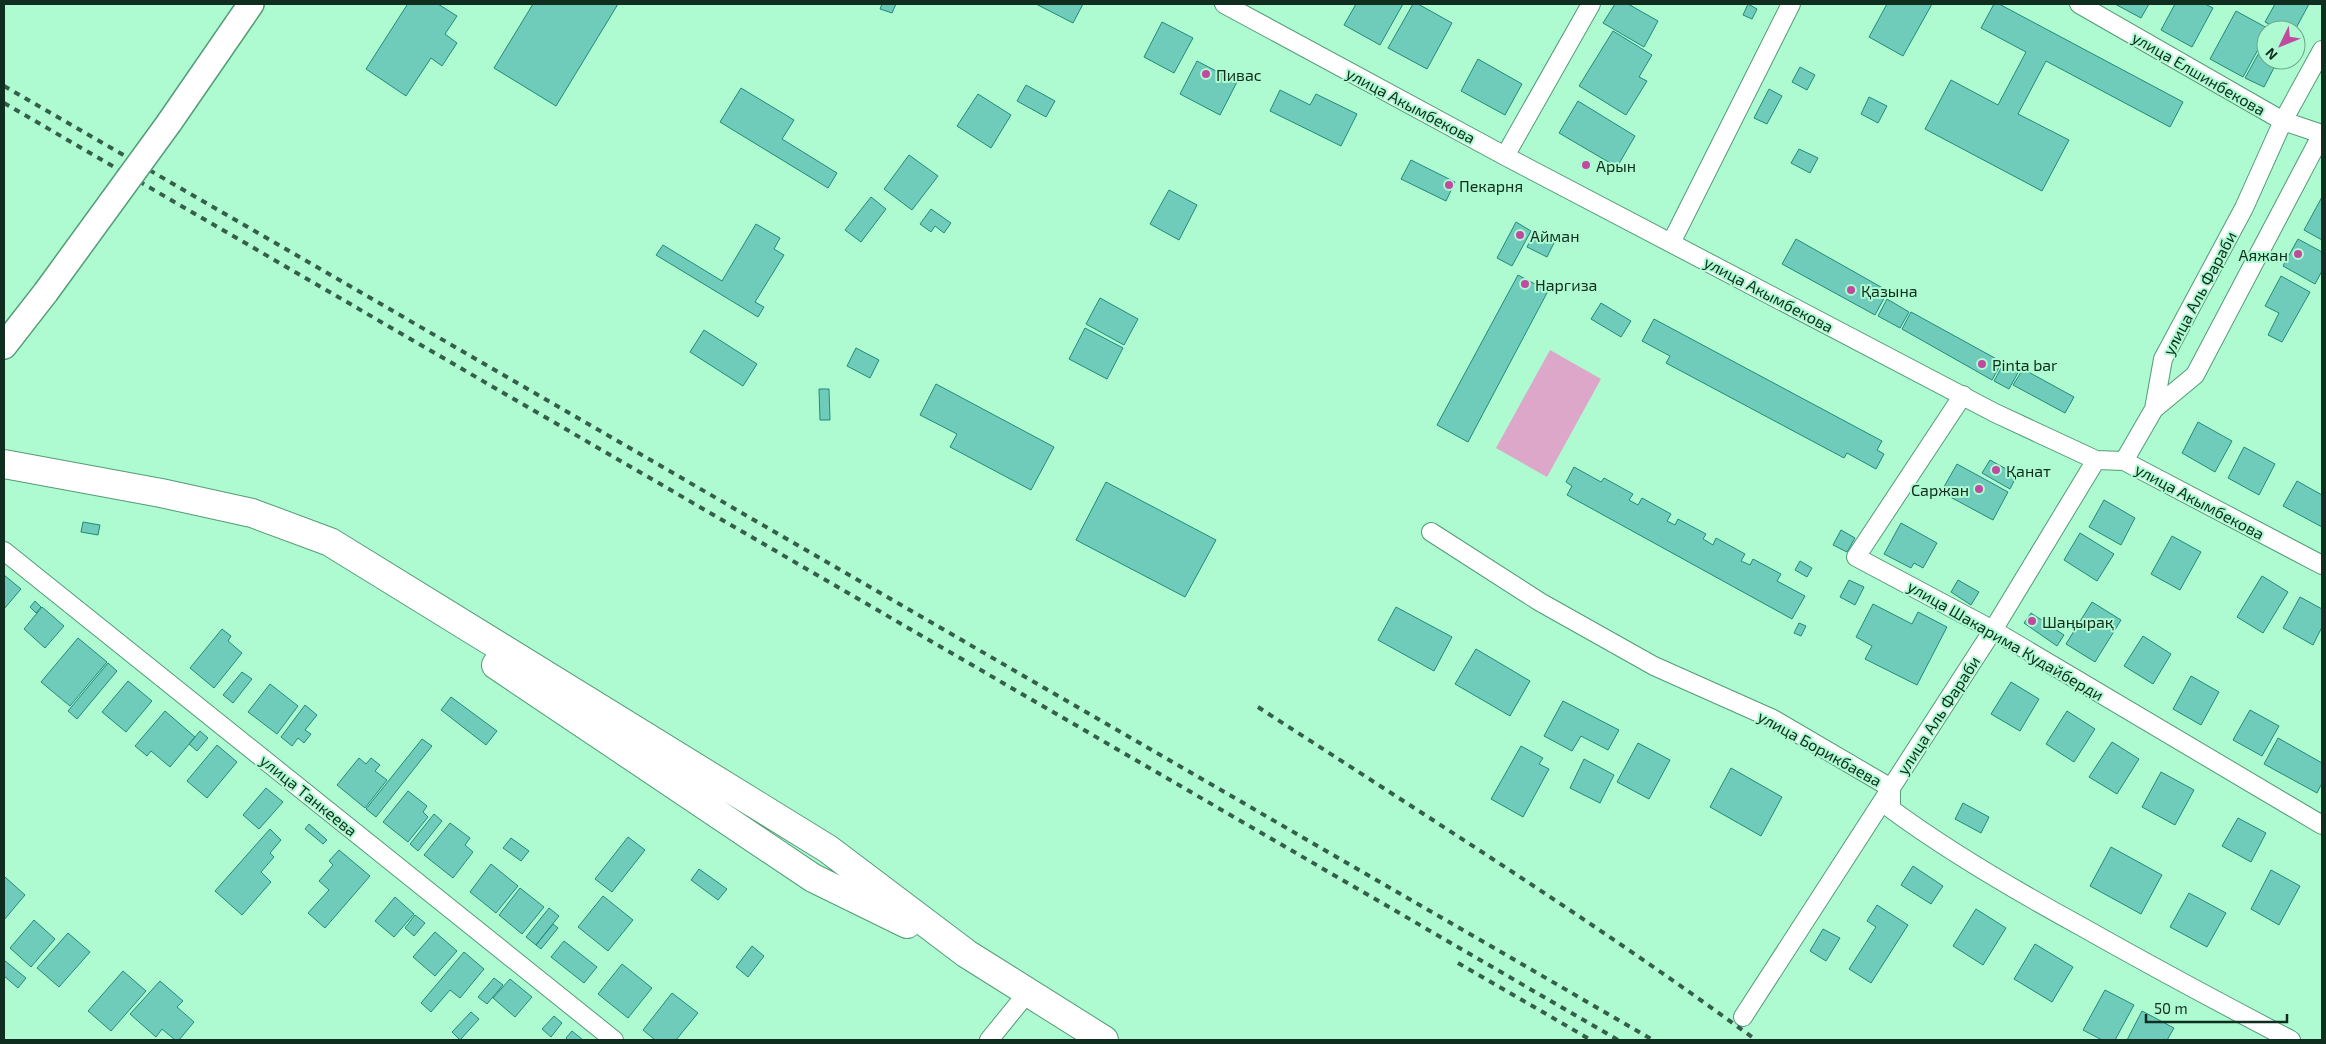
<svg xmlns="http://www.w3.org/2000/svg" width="2326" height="1044" viewBox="0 0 2326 1044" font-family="'Exo 2',sans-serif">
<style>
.green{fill:#dda7ca}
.building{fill:#6fccba;stroke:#228a7a}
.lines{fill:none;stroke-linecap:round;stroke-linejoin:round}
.street-casing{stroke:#529c76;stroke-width:20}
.secondary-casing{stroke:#529c76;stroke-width:28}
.primary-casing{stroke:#529c76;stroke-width:30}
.street{stroke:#fff;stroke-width:18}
.secondary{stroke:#fff;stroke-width:25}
.primary{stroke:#fff;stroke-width:28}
.rail{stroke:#355f4a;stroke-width:4;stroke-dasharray:6 6;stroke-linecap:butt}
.secondary-bridge-casing{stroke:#529c76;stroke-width:28;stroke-linecap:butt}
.secondary-bridge{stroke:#fff;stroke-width:25}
.poi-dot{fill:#c14aa0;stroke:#aefad1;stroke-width:2}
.labels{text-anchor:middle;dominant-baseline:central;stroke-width:4;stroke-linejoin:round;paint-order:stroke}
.street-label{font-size:16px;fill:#0f2e1f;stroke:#aefad1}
.poi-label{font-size:16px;fill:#0f2e1f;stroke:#aefad1;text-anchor:start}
</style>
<rect width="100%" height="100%" fill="#aefad1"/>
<!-- green -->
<path class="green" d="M 1550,350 L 1601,379 L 1547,477 L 1496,448 Z"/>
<!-- building -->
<path class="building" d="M 406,4 L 438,4 L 457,16 L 445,34 L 457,43 L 442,66 L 431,58 L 406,96 L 366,69 L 407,5 Z
M 533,4 L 618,4 L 556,106 L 494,68 Z
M 882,4 L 896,4 L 892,13 L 880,9 Z
M 1036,4 L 1083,4 L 1073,23 Z
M 1356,4 L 1403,4 L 1380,45 L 1344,25 Z
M 1413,4 L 1418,4 L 1452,23 L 1427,69 L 1388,48 Z
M 1615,4 L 1628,4 L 1658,21 L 1644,47 L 1603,23 Z
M 1748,4 L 1757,9 L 1752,19 L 1743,15 Z
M 1887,4 L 1932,4 L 1903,56 L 1869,37 Z
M 1994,4 L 1999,4 L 2183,102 L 2170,127 L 2046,61 L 2018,114 L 2069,140 L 2042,191 L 1925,129 L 1951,80 L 1998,105 L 2026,52 L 1981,28 Z
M 2115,4 L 2149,4 L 2141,18 Z
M 2175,4 L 2205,4 L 2213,8 L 2192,47 L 2161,30 Z
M 2275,4 L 2309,4 L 2295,30 L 2271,30 L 2273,26 L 2265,22 Z
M 2236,11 L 2269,29 L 2266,30 L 2266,35 L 2243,77 L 2210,59 Z
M 1162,22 L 1193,38 L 1174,73 L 1144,57 Z
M 1613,31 L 1652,55 L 1639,77 L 1647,81 L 1626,115 L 1579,86 Z
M 2266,40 L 2266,60 L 2278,60 L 2264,87 L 2245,78 Z
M 1478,59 L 1522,84 L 1505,115 L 1461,91 Z
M 1197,61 L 1237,82 L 1220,115 L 1180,94 Z
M 1800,67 L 1815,75 L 1807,90 L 1792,82 Z
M 1026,85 L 1055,101 L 1046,117 L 1017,101 Z
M 741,88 L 794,120 L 782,139 L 837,173 L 828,188 L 720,122 Z
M 1769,89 L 1782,96 L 1767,124 L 1754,118 Z
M 1280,90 L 1310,105 L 1316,94 L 1357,114 L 1341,146 L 1270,111 Z
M 978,94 L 1011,115 L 991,148 L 957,126 Z
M 1869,97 L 1887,106 L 1878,123 L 1861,114 Z
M 1578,101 L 1635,136 L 1617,167 L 1559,133 Z
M 1799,149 L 1818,158 L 1810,173 L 1791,163 Z
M 909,155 L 938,176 L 912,210 L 884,189 Z
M 1411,160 L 1455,182 L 1446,201 L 1401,179 Z
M 1169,190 L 1197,205 L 1179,240 L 1150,224 Z
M 871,197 L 886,209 L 861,242 L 845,230 Z
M 2322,197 L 2322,240 L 2304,230 Z
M 931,209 L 951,223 L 944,233 L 935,226 L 931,232 L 920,224 Z
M 1516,222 L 1531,231 L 1512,266 L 1497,258 Z
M 756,224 L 780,238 L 774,249 L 784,255 L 755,302 L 764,307 L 758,317 L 656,255 L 663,245 L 722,281 Z
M 1534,233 L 1554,243 L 1547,257 L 1527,247 Z
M 1796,239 L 1888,291 L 1875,315 L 1782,264 Z
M 2298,239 L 2322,252 L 2322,271 L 2315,284 L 2283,266 Z
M 1518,275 L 1548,291 L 1468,442 L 1437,425 Z
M 2281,276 L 2310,292 L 2282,342 L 2268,335 L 2279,313 L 2265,306 Z
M 1100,298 L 1138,319 L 1124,345 L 1086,324 Z
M 1887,299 L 1909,312 L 1900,328 L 1878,316 Z
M 1601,303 L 1631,321 L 1621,337 L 1591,319 Z
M 1911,312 L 2002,362 L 1992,380 L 1902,329 Z
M 1654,319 L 1882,441 L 1877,450 L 1884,454 L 1876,469 L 1847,453 L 1844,458 L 1666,363 L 1670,356 L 1642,341 Z
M 1085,328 L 1123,348 L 1107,379 L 1069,359 Z
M 704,330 L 757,364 L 743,386 L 690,352 Z
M 856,348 L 879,360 L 870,378 L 847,366 Z
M 2005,361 L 2020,369 L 2009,389 L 1994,381 Z
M 2023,369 L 2074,397 L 2065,413 L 2013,385 Z
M 936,384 L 1054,447 L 1031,490 L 950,447 L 957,434 L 920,415 Z
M 819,389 L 829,389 L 830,420 L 820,420 Z
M 2198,422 L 2232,441 L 2215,472 L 2182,453 Z
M 2244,447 L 2275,464 L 2259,495 L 2228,478 Z
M 1990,460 L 2017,475 L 2010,489 L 1982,473 Z
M 1957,464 L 2008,492 L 1993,520 L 1941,492 Z
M 1574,467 L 1601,482 L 1604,478 L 1633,494 L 1629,500 L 1638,505 L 1642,498 L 1671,514 L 1667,521 L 1675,525 L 1678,519 L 1706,534 L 1703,539 L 1713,545 L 1716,538 L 1745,554 L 1741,561 L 1750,565 L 1753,559 L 1781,574 L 1777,581 L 1805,596 L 1792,619 L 1567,495 L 1572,486 L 1566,482 Z
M 2297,481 L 2322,495 L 2322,527 L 2283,506 Z
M 1106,482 L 1216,540 L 1185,597 L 1076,540 Z
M 2104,500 L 2135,518 L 2121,545 L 2089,527 Z
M 83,522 L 100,525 L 98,535 L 81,532 Z
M 1901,523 L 1937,543 L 1923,568 L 1914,563 L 1911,568 L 1884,554 Z
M 1841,530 L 1855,538 L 1847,552 L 1833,545 Z
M 2080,533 L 2114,554 L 2097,581 L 2064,560 Z
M 2172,536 L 2201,552 L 2180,590 L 2151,574 Z
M 1800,561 L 1812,568 L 1807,577 L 1795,570 Z
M 4,575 L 21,589 L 4,609 Z
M 2262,576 L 2288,592 L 2263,633 L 2237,617 Z
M 1849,580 L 1864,587 L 1855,605 L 1840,597 Z
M 1958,580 L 1979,592 L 1971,605 L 1951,592 Z
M 2300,597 L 2322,609 L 2322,627 L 2313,645 L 2283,628 Z
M 35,601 L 41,607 L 36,613 L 30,607 Z
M 2092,602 L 2121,620 L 2095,662 L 2066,644 Z
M 1873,604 L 1912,624 L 1918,612 L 1947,627 L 1917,685 L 1865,659 L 1872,646 L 1856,637 Z
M 42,607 L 64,626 L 45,648 L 24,629 Z
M 1396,607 L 1452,637 L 1434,671 L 1378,640 Z
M 2031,613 L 2064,635 L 2057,646 L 2024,623 Z
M 1799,623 L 1806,626 L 1801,636 L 1794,633 Z
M 222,629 L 231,636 L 228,641 L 242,653 L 214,688 L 190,668 Z
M 2143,636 L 2171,654 L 2153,684 L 2124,666 Z
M 78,638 L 107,662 L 70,706 L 41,682 Z
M 1476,649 L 1530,681 L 1510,716 L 1455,684 Z
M 108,663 L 117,671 L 77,719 L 68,711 Z
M 242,672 L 252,679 L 233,703 L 223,695 Z
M 2191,676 L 2219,692 L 2201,725 L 2173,709 Z
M 128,681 L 152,701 L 126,732 L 102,712 Z
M 2011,682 L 2039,699 L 2020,731 L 1991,714 Z
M 270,684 L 298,706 L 277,734 L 248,712 Z
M 451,697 L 497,731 L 486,745 L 441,710 Z
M 1563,701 L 1619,730 L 1608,750 L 1581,736 L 1572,751 L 1544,736 Z
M 305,705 L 317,715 L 305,730 L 311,734 L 304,743 L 298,738 L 292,746 L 281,737 Z
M 2250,710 L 2279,726 L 2262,756 L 2233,740 Z
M 165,711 L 195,737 L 170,767 L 151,751 L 147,756 L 135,746 Z
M 2067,711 L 2095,729 L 2074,762 L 2046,744 Z
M 200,731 L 208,738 L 197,751 L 189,744 Z
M 2278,738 L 2322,763 L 2322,783 L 2317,793 L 2264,764 Z
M 422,739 L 432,746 L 376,817 L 366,809 Z
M 2112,742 L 2139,759 L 2117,794 L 2089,777 Z
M 1638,743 L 1670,760 L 1649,799 L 1617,782 Z
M 217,745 L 237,762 L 207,798 L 187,781 Z
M 1521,746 L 1543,758 L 1539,764 L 1549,769 L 1523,817 L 1491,799 Z
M 359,758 L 366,764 L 371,758 L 380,765 L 375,771 L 387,780 L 365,808 L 337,785 Z
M 1584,759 L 1614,775 L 1600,803 L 1570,788 Z
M 1731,768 L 1782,797 L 1761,836 L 1710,807 Z
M 2161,772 L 2194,790 L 2175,825 L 2142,807 Z
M 266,788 L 283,802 L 259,829 L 243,815 Z
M 408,791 L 427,806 L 423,812 L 428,817 L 408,842 L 383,822 Z
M 1963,803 L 1989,817 L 1981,833 L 1955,819 Z
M 434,814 L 442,821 L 418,851 L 410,844 Z
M 2238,818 L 2266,833 L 2251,862 L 2222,846 Z
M 450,823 L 470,838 L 465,845 L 473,852 L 453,878 L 424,855 Z
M 309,824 L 327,840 L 323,844 L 305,829 Z
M 270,829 L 281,840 L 270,853 L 274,857 L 261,872 L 271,882 L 242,915 L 215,891 Z
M 628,837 L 645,850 L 612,892 L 595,879 Z
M 511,838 L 529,851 L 521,861 L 503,848 Z
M 2111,847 L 2162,875 L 2141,914 L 2090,886 Z
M 339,850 L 370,876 L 325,928 L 308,913 L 329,890 L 319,881 L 333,865 L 329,861 Z
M 491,864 L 518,886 L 496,913 L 470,892 Z
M 1913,866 L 1943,886 L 1931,904 L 1901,885 Z
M 699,869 L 727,889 L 718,900 L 691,880 Z
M 2271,870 L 2300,886 L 2279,925 L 2251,909 Z
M 5,877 L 25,895 L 4,920 L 4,878 Z
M 520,888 L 544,907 L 522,934 L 499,915 Z
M 2189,893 L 2226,913 L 2207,947 L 2170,927 Z
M 603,896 L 633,920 L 608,951 L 578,927 Z
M 395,897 L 414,914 L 394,937 L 375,921 Z
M 1877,905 L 1908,925 L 1871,983 L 1849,969 L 1876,927 L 1867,921 Z
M 549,908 L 559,916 L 536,945 L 526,937 Z
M 1976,909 L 2006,928 L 1983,965 L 1953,946 Z
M 415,915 L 425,923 L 414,936 L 405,928 Z
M 34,920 L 55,939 L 31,967 L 10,948 Z
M 553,924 L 558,928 L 541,949 L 536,945 Z
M 1823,929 L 1840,938 L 1826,961 L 1810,951 Z
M 435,932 L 457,951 L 435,976 L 413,957 Z
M 68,933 L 90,952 L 59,987 L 37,968 Z
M 564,941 L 597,967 L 584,983 L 551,957 Z
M 2035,944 L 2073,967 L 2052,1002 L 2014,979 Z
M 752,946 L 764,956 L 748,977 L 736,967 Z
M 464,952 L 484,969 L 460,998 L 450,990 L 431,1012 L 421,1003 Z
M 4,960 L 26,978 L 18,988 L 4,976 Z
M 622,964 L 652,988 L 628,1018 L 598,994 Z
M 123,971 L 146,991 L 111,1031 L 88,1011 Z
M 494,978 L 503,985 L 487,1004 L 478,997 Z
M 510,979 L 532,997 L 515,1017 L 493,998 Z
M 160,981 L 183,1001 L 177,1007 L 194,1022 L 179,1040 L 175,1040 L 162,1029 L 156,1037 L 130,1014 Z
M 2105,990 L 2134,1005 L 2115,1040 L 2102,1040 L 2083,1030 Z
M 672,993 L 698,1013 L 676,1040 L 655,1040 L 643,1030 Z
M 2142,1011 L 2174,1028 L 2167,1040 L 2127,1040 Z
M 471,1012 L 479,1019 L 460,1040 L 452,1032 Z
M 554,1016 L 562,1023 L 551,1037 L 542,1029 Z
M 572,1031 L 583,1040 L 568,1040 L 566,1038 Z"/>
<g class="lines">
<!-- street casing -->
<g class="street-casing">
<path id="street" d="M 1224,4 L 1505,156 L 1995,413 L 2096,460 L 2124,461 L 2322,565
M 2079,4 L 2283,121 L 2322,134
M 1505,156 L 1591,4
M 1671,243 L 1791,4
M 1963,395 L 1856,557 L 1993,630 L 2322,825
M 2154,409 L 2195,375 L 2322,134
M 2124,461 L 2154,409 L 2163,359 L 2244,208 L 2283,121 L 2322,50
M 1431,532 L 1540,602 L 1654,666 L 1773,719 L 1891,788 L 1891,809 C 1952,854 2018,892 2084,928 C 2153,967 2222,1004 2291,1040
M 4,551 L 614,1040
M 1743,1017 L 1993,630 L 2096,460
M 989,1040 L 1028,992"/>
</g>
<!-- secondary casing -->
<g class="secondary-casing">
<path id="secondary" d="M 169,123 L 251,4
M 4,346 L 46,292"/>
</g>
<!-- primary casing -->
<g class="primary-casing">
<path id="primary" d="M 4,464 L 161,493 L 252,513 L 330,542 L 828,849 L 967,954 L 1104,1040
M 496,665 L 813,878 L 907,924"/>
</g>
<!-- street -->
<use href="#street" class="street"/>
<!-- secondary -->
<use href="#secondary" class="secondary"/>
<!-- primary -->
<use href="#primary" class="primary"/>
<!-- rail -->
<path class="rail" d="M 4,86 L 1653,1040
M 4,103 L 1618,1040
M 1258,707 C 1426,816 1595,922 1756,1040
M 1458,963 L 1591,1040"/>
<!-- secondary-bridge casing -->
<g class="secondary-bridge-casing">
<path id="secondary-bridge" d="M 46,292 L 169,123"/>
</g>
<!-- secondary-bridge -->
<use href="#secondary-bridge" class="secondary-bridge"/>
</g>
<!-- markers -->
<g class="poi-dot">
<circle cx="1206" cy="74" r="5"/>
<circle cx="1586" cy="165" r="5"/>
<circle cx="1449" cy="185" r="5"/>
<circle cx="1520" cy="235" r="5"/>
<circle cx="2298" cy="254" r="5"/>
<circle cx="1525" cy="284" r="5"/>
<circle cx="1851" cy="290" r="5"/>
<circle cx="1982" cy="364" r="5"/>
<circle cx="1996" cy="470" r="5"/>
<circle cx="1979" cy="489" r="5"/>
<circle cx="2032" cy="621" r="5"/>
</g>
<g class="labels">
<!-- street labels -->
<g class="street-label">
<text transform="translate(2199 73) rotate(30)">улица Елшинбекова</text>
<text transform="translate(1411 105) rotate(28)">улица Акымбекова</text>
<text transform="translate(2199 293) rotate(-62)">улица Аль Фараби</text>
<text transform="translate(1769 294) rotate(28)">улица Акымбекова</text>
<text transform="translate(2200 501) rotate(28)">улица Акымбекова</text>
<text transform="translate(2006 640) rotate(30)">улица Шакарима Кудайберди</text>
<text transform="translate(1938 715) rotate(-57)">улица Аль Фараби</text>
<text transform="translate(1820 748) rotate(29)">улица Борикбаева</text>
<text transform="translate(309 795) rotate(39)">улица Танкеева</text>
</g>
<!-- poi labels -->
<g class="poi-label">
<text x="1216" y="74">Пивас</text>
<text x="1596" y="165">Арын</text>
<text x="1459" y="185">Пекарня</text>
<text x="1530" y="235">Айман</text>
<text x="2288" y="254" text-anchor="end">Аяжан</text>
<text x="1535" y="284">Наргиза</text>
<text x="1861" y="290">Қазына</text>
<text x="1992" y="364">Pinta bar</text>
<text x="2006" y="470">Қанат</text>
<text x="1969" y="489" text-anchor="end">Саржан</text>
<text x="2042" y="621">Шаңырақ</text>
</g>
</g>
<!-- border -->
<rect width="2326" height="1044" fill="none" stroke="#0f2e1f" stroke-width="10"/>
<!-- north arrow -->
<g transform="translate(2281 45) rotate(227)"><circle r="24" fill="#aefad1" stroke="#6ea88a"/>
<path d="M0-4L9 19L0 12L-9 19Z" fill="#c14aa0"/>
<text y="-8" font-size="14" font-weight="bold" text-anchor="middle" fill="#0f2e1f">N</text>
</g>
<!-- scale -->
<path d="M2146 1014v8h141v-8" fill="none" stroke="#0f2e1f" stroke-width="2.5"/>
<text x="2154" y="1014" font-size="15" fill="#0f2e1f" stroke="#aefad1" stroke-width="4" paint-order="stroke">50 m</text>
</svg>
